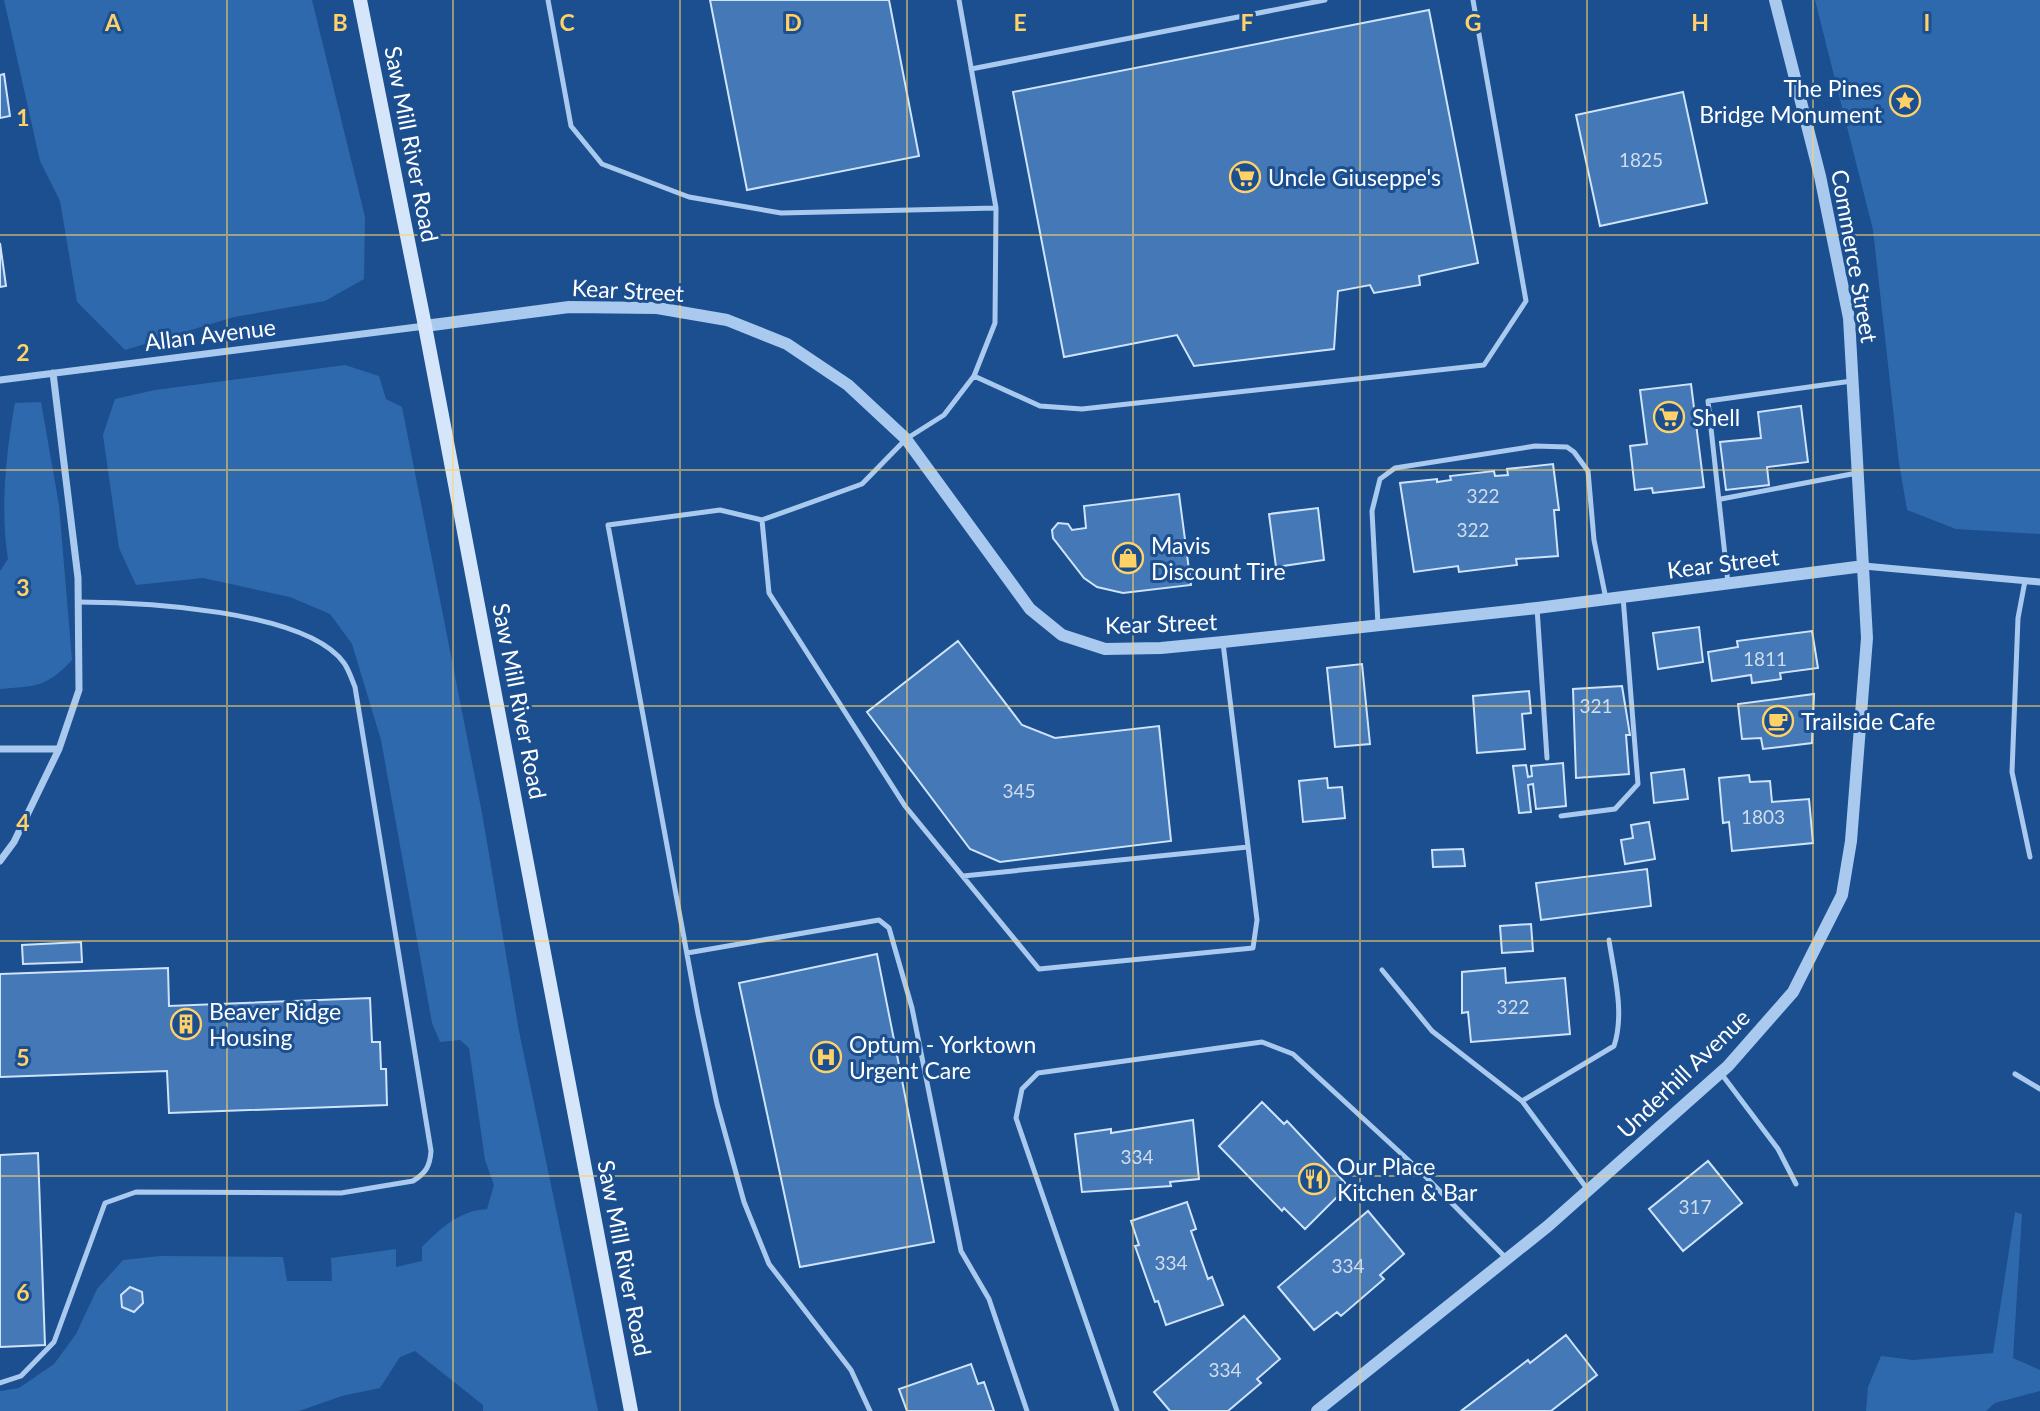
<svg xmlns="http://www.w3.org/2000/svg" width="2040" height="1411" viewBox="0 0 2040 1411" font-family="Lato,sans-serif">
<style>
.green{fill:#2e69ad}
.building{fill:#4478b7;stroke:#cfe3fa;stroke-width:2}
.lines{fill:none;stroke-linecap:round;stroke-linejoin:round}
.service{stroke:#a9c9ee;stroke-width:5}
.minor{stroke:#a9c9ee;stroke-width:7}
.tertiary{stroke:#a9c9ee;stroke-width:12}
.secondary{stroke:#d6e6fa;stroke-width:14}
.grid{fill:none;stroke:#ffd166;stroke-width:2;stroke-opacity:0.55}
.labels{text-anchor:middle;dominant-baseline:central;stroke-width:6;stroke-linejoin:round;paint-order:stroke}
.number-label{font-size:19px;fill:#d0dded}
.poi-label{font-size:23px;fill:#fff;stroke:#1b4f8f;text-anchor:start}
.street-label{font-size:23px;fill:#fff;stroke:#1b4f8f}
.grid-label{font-size:23px;text-anchor:middle;font-weight:bold;fill:#ffd166;stroke:#1b4f8f;stroke-width:6;stroke-linejoin:round;paint-order:stroke}
</style>
<rect width="100%" height="100%" fill="#1b4f8f"/>
<!-- green -->
<path class="green" d="M 4,0 L 312,0 L 365,217 L 364,279 L 325,301 L 234,317 L 125,350 L 77,302 L 60,201 L 40,161 Z
M 1815,0 L 2040,0 L 2040,534 L 1956,529 L 1907,510 L 1899,463 L 1873,230 Z
M 345,365 L 379,376 L 386,399 L 402,407 L 482,813 L 519,1031 L 598,1411 L 483,1411 L 483,1405 L 415,1351 L 400,1357 L 380,1388 L 342,1396 L 299,1411 L 0,1411 L 0,1391 L 19,1388 L 54,1364 L 76,1334 L 97,1289 L 123,1260 L 161,1256 L 283,1257 L 287,1281 L 332,1281 L 331,1258 L 396,1249 L 396,1267 L 422,1261 L 422,1247 C 442,1227 459,1211 487,1209 L 494,1185 L 485,1160 L 469,1048 L 460,1040 L 440,1042 L 432,1023 L 381,740 L 352,644 L 330,614 L 290,597 L 203,578 L 136,585 L 119,548 L 103,435 L 115,399 L 155,390 Z
M 41,402 L 59,505 L 72,660 C 46,688 35,686 0,689 L 0,571 L 8,559 C 0,510 6,452 15,403 Z
M 2015,1212 L 2022,1214 L 2013,1358 L 2040,1370 L 2040,1391 L 1995,1403 L 1986,1411 L 1866,1411 L 1868,1387 L 1881,1356 L 1913,1360 L 1993,1353 Z"/>
<!-- building -->
<path class="building" d="M 710,0 L 889,0 L 919,156 L 747,190 Z
M 1429,10 L 1478,263 L 1419,276 L 1420,285 L 1374,293 L 1370,285 L 1338,291 L 1334,349 L 1194,366 L 1177,335 L 1064,357 L 1013,92 Z
M 4,74 L 10,116 L 0,118 L 0,75 Z
M 1683,92 L 1707,203 L 1600,226 L 1576,115 Z
M 0,243 L 6,286 L 0,287 Z
M 1691,384 L 1704,487 L 1653,493 L 1652,488 L 1635,490 L 1630,446 L 1647,444 L 1640,390 Z
M 1801,406 L 1808,462 L 1767,467 L 1769,485 L 1726,490 L 1720,442 L 1761,438 L 1758,412 Z
M 1553,464 L 1559,510 L 1554,510 L 1558,556 L 1516,559 L 1517,565 L 1459,572 L 1458,566 L 1414,572 L 1400,483 L 1437,479 L 1437,482 L 1451,480 L 1450,476 L 1494,471 L 1495,476 L 1508,475 L 1507,469 Z
M 1179,494 L 1191,585 L 1123,593 L 1097,587 L 1084,578 L 1053,538 L 1052,530 L 1058,523 L 1068,524 L 1072,530 L 1086,528 L 1084,506 Z
M 1318,508 L 1324,560 L 1276,567 L 1269,514 Z
M 1699,627 L 1703,662 L 1658,669 L 1653,633 Z
M 1812,631 L 1818,668 L 1780,673 L 1781,679 L 1752,683 L 1751,675 L 1712,681 L 1708,652 L 1738,647 L 1737,641 Z
M 958,641 L 1022,725 L 1055,738 L 1159,726 L 1171,841 L 1000,862 L 970,849 L 867,712 Z
M 1362,664 L 1370,744 L 1335,747 L 1327,668 Z
M 1622,686 L 1630,735 L 1626,735 L 1629,774 L 1576,778 L 1573,689 Z
M 1529,691 L 1531,713 L 1522,714 L 1525,749 L 1477,753 L 1473,696 Z
M 1814,694 L 1812,743 L 1763,749 L 1761,738 L 1742,739 L 1738,704 Z
M 1563,763 L 1566,806 L 1536,809 L 1533,784 L 1528,785 L 1531,812 L 1519,813 L 1513,766 L 1526,765 L 1528,777 L 1532,776 L 1531,766 Z
M 1684,769 L 1688,799 L 1654,803 L 1651,773 Z
M 1749,775 L 1750,782 L 1770,781 L 1772,802 L 1809,799 L 1813,843 L 1732,851 L 1729,822 L 1723,823 L 1719,778 Z
M 1327,778 L 1328,788 L 1342,787 L 1345,818 L 1303,822 L 1299,781 Z
M 1649,822 L 1655,859 L 1625,864 L 1621,840 L 1633,838 L 1631,825 Z
M 1463,849 L 1465,866 L 1433,867 L 1432,850 Z
M 1647,869 L 1651,906 L 1541,920 L 1536,883 Z
M 1531,924 L 1533,951 L 1502,953 L 1500,926 Z
M 81,942 L 82,962 L 23,964 L 22,945 Z
M 877,954 L 934,1242 L 800,1267 L 739,983 Z
M 168,968 L 169,1006 L 370,998 L 372,1042 L 380,1042 L 381,1069 L 386,1069 L 387,1105 L 169,1113 L 167,1071 L 0,1077 L 0,974 Z
M 1505,968 L 1506,983 L 1565,978 L 1570,1034 L 1471,1042 L 1468,1012 L 1462,1013 L 1462,972 Z
M 1262,1102 L 1284,1124 L 1287,1121 L 1348,1186 L 1305,1229 L 1284,1208 L 1282,1211 L 1219,1146 Z
M 1193,1120 L 1199,1179 L 1170,1182 L 1171,1186 L 1082,1192 L 1075,1134 L 1111,1129 L 1111,1133 Z
M 38,1153 L 45,1345 L 0,1347 L 0,1155 Z
M 1708,1161 L 1742,1203 L 1683,1251 L 1649,1209 Z
M 1187,1202 L 1196,1229 L 1191,1231 L 1208,1279 L 1212,1277 L 1223,1305 L 1166,1325 L 1158,1301 L 1155,1302 L 1135,1246 L 1139,1245 L 1131,1221 Z
M 1368,1211 L 1404,1254 L 1380,1275 L 1384,1279 L 1341,1316 L 1337,1312 L 1314,1330 L 1278,1287 Z
M 130,1287 L 142,1292 L 143,1303 L 134,1312 L 122,1307 L 121,1295 Z
M 1244,1316 L 1280,1359 L 1257,1379 L 1261,1383 L 1228,1411 L 1170,1411 L 1154,1392 Z
M 1566,1335 L 1597,1375 L 1551,1411 L 1461,1411 L 1528,1360 L 1530,1363 Z
M 971,1364 L 978,1384 L 984,1382 L 994,1411 L 907,1411 L 899,1389 Z"/>
<g class="lines">
<!-- service -->
<path class="service" d="M 548,0 L 571,126 L 602,164 L 689,197 L 781,213 L 996,208
M 959,0 L 996,208 L 995,323 L 974,376 L 944,415 L 906,439 L 862,484 L 762,520 L 769,593 L 905,806 L 1039,969 L 1253,948 L 1257,920 L 1223,643
M 971,69 L 1325,0
M 974,376 L 1040,406 L 1082,409 L 1484,365 L 1526,301 L 1473,0
M 1721,499 L 1857,473
M 762,520 L 720,510 L 608,525 L 698,1014 L 717,1104 L 744,1202 L 769,1264 L 851,1370 L 870,1411
M 2025,581 L 2018,618 L 2012,772 L 2030,857
M 1728,583 L 1708,401 L 1852,381
M 1537,608 L 1547,758
M 1378,625 L 1372,511 L 1380,479 L 1395,468 L 1535,446 L 1567,447 L 1574,452 L 1588,471 L 1594,540 L 1606,599
M 1561,816 L 1615,809 L 1638,784 L 1623,597
M 963,876 L 1248,847
M 687,953 L 879,920 L 889,928 L 912,1008 L 961,1251 L 989,1299 L 1027,1411
M 1382,970 L 1432,1031 L 1522,1101 L 1588,1190
M 1720,1072 L 1778,1149 L 1796,1184
M 2015,1074 L 2040,1089
M 1522,1101 L 1614,1046 C 1625,1013 1614,974 1609,940
M 0,1383 L 21,1376 L 54,1342 L 105,1203 L 136,1192 L 341,1193 L 413,1181 C 426,1173 430,1166 431,1151 L 355,687 C 352,680 349,670 344,663 C 306,610 141,602 78,602
M 1117,1411 L 1016,1118 L 1022,1089 L 1038,1073 L 1262,1042 L 1293,1054 L 1418,1169 L 1507,1259"/>
<!-- minor -->
<path class="minor" d="M 53,373 L 78,578 L 79,690 L 59,749
M 0,380 L 425,326
M 1864,566 L 2040,582
M 0,749 L 59,749 L 14,842 L 0,861"/>
<!-- tertiary -->
<path class="tertiary" d="M 425,326 L 569,307 L 657,308 L 727,320 L 787,344 L 848,385 L 906,439 L 1030,609 L 1062,635 L 1105,649 L 1161,648 L 1223,642 L 1537,608 L 1864,566
M 1317,1411 L 1548,1226 L 1728,1066 L 1793,992 L 1842,895 L 1851,841 L 1867,638 L 1849,318 L 1820,176 L 1775,0"/>
<!-- secondary -->
<path class="secondary" d="M 360,0 L 425,326 L 631,1411"/>
</g>
<!-- grid -->
<path class="grid" d="M 227,0 L 227,1411M 453,0 L 453,1411M 680,0 L 680,1411M 907,0 L 907,1411M 1133,0 L 1133,1411M 1360,0 L 1360,1411M 1587,0 L 1587,1411M 1813,0 L 1813,1411M 0,235 L 2040,235M 0,470 L 2040,470M 0,706 L 2040,706M 0,941 L 2040,941M 0,1176 L 2040,1176"/>
<!-- icons -->
<defs>
<g id="sight-ring" transform="scale(1.575)"><circle r="9.5" fill="#1b4f8f" stroke="#ffd166" stroke-width="1.5"/><path d="M0-6L1.8-2.2L6-1.7L2.9 1.2L3.7 5.4L0 3.3L-3.7 5.4L-2.9 1.2L-6-1.7L-1.8-2.2Z" fill="#ffd166"/></g>
<g id="supermarket-ring" transform="scale(1.575)"><circle r="9.5" fill="#1b4f8f" stroke="#ffd166" stroke-width="1.5"/><path d="M-6-5.5h2.5l.6 2H6L4.5 2H-2.5L-4.4-4H-6ZM-1.5 3.2a1.3 1.3 0 1 0 .1 0ZM3 3.2a1.3 1.3 0 1 0 .1 0Z" fill="#ffd166"/></g>
<g id="shop-ring" transform="scale(1.575)"><circle r="9.5" fill="#1b4f8f" stroke="#ffd166" stroke-width="1.5"/><path d="M-5-2.5h2.3a2.7 3.5 0 0 1 5.4 0H5L5.5 6h-11ZM-1.5-2.5h3a1.5 2.3 0 0 0-3 0Z" fill="#ffd166"/></g>
<g id="cafe-ring" transform="scale(1.575)"><circle r="9.5" fill="#1b4f8f" stroke="#ffd166" stroke-width="1.5"/><path d="M-5.5-4.5H6V0H3Q3 3.5 0 3.5H-2.5Q-5.5 3.5-5.5 0ZM3-3.2v2h1.7v-2ZM-6 4.5H4V6H-6Z" fill="#ffd166"/></g>
<g id="building-ring" transform="scale(1.575)"><circle r="9.5" fill="#1b4f8f" stroke="#ffd166" stroke-width="1.5"/><path d="M-4-6H4V6H1V3H-1V6H-4ZM-2.5-4.3h1.7v1.8h-1.7ZM.8-4.3h1.7v1.8H.8ZM-2.5-1h1.7V.8h-1.7ZM.8-1h1.7V.8H.8Z" fill="#ffd166"/></g>
<g id="hospital-ring" transform="scale(1.575)"><circle r="9.5" fill="#1b4f8f" stroke="#ffd166" stroke-width="1.5"/><path d="M-5-5h3v3.5h4V-5h3V5h-3V1.5h-4V5h-3Z" fill="#ffd166"/></g>
<g id="restaurant-ring" transform="scale(1.575)"><circle r="9.5" fill="#1b4f8f" stroke="#ffd166" stroke-width="1.5"/><path d="M-5-6h1v4h1v-4h1v4h1v-4h1v5L-1.5 .5V6h-2V.5L-5-1ZM5-6V6H3V1.5H1.5Q1.5-4 5-6Z" fill="#ffd166"/></g>
</defs>
<g fill-rule="evenodd">
<use href="#sight-ring" x="1905" y="101"/>
<use href="#supermarket-ring" x="1245" y="177"/>
<use href="#supermarket-ring" x="1669" y="417"/>
<use href="#shop-ring" x="1128" y="558"/>
<use href="#cafe-ring" x="1778" y="721"/>
<use href="#building-ring" x="186" y="1024"/>
<use href="#hospital-ring" x="826" y="1057"/>
<use href="#restaurant-ring" x="1314" y="1179"/>
</g>
<g class="labels">
<!-- number labels -->
<g class="number-label">
<text x="1641" y="159">1825</text>
<text x="1483" y="495">322</text>
<text x="1473" y="529">322</text>
<text x="1765" y="658">1811</text>
<text x="1596" y="705">321</text>
<text x="1019" y="790">345</text>
<text x="1763" y="816">1803</text>
<text x="1513" y="1006">322</text>
<text x="1137" y="1156">334</text>
<text x="1695" y="1206">317</text>
<text x="1171" y="1262">334</text>
<text x="1348" y="1265">334</text>
<text x="1225" y="1369">334</text>
</g>
<!-- poi labels -->
<g class="poi-label">
<text x="1882" y="88" text-anchor="end">The Pines<tspan x="1882" dy="26">Bridge Monument</tspan></text>
<text x="1268" y="177">Uncle Giuseppe's</text>
<text x="1692" y="417">Shell</text>
<text x="1151" y="545">Mavis<tspan x="1151" dy="26">Discount Tire</tspan></text>
<text x="1801" y="721">Trailside Cafe</text>
<text x="209" y="1011">Beaver Ridge<tspan x="209" dy="26">Housing</tspan></text>
<text x="849" y="1044">Optum - Yorktown<tspan x="849" dy="26">Urgent Care</tspan></text>
<text x="1337" y="1166">Our Place<tspan x="1337" dy="26">Kitchen &amp; Bar</tspan></text>
</g>
<!-- street labels -->
<g class="street-label">
<text transform="translate(412 144) rotate(79)">Saw Mill River Road</text>
<text transform="translate(1855 256) rotate(80)">Commerce Street</text>
<text transform="translate(628 290) rotate(3)">Kear Street</text>
<text transform="translate(210 334) rotate(-7)">Allan Avenue</text>
<text transform="translate(1723 563) rotate(-7)">Kear Street</text>
<text transform="translate(1161 623) rotate(-2)">Kear Street</text>
<text transform="translate(520 701) rotate(79)">Saw Mill River Road</text>
<text transform="translate(1683 1073) rotate(-44)">Underhill Avenue</text>
<text transform="translate(625 1258) rotate(79)">Saw Mill River Road</text>
</g>
</g>
<g class="grid-label">
<text x="113" y="31">A</text>
<text x="340" y="31">B</text>
<text x="567" y="31">C</text>
<text x="793" y="31">D</text>
<text x="1020" y="31">E</text>
<text x="1247" y="31">F</text>
<text x="1473" y="31">G</text>
<text x="1700" y="31">H</text>
<text x="1927" y="31">I</text>
<text x="23" y="126">1</text>
<text x="23" y="361">2</text>
<text x="23" y="596">3</text>
<text x="23" y="831">4</text>
<text x="23" y="1066">5</text>
<text x="23" y="1301">6</text>
</g>
</svg>
